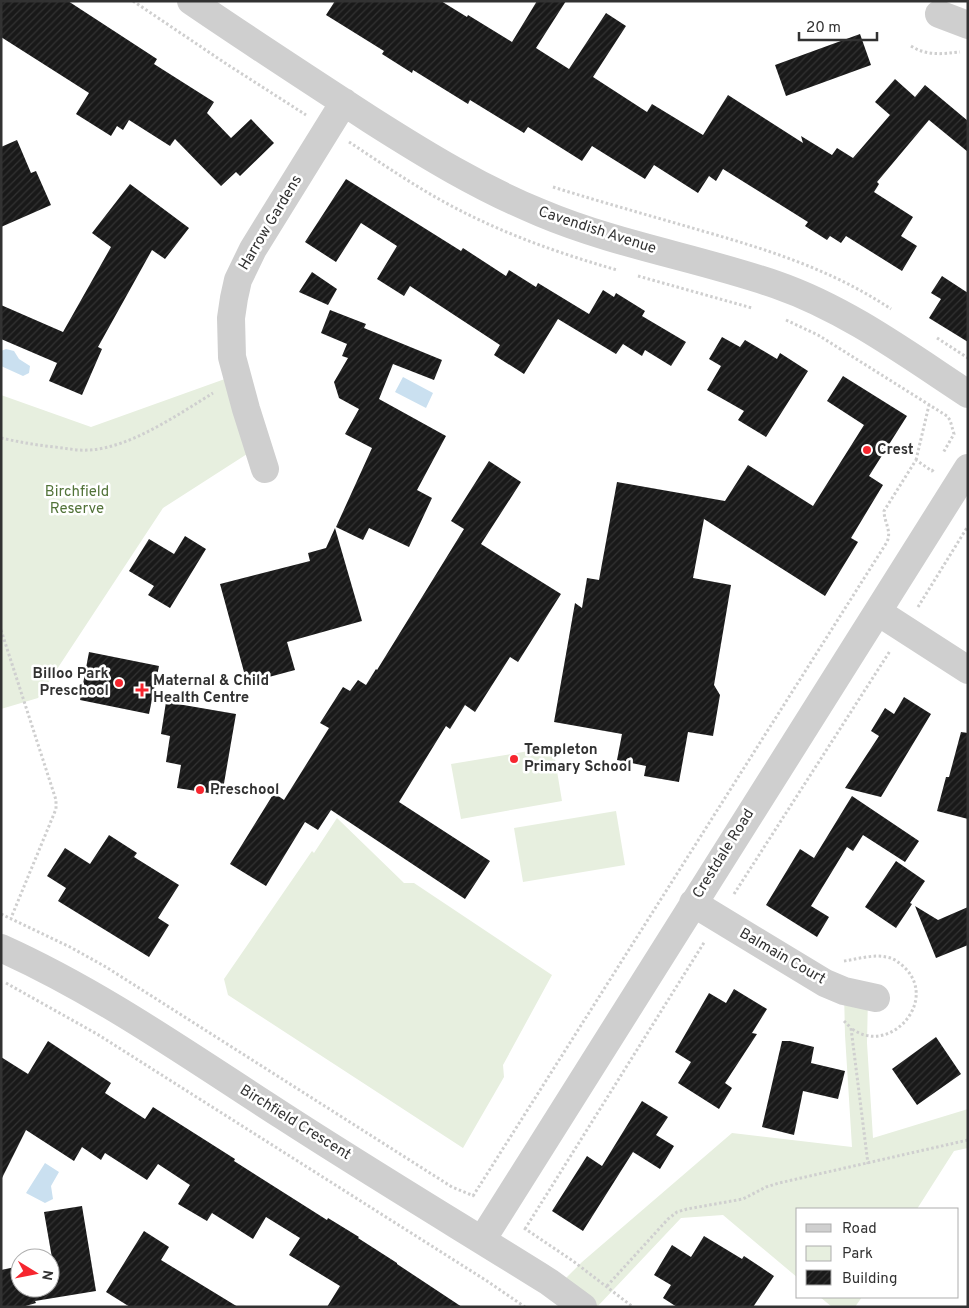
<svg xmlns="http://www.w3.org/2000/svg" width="969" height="1308" viewBox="0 0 969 1308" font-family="Overpass,sans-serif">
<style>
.green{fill:#e7efdf}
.water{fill:#cae0f0}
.building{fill:url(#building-hatch)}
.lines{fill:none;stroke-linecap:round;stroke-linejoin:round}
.path{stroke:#cfcfcf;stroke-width:3;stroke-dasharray:2.5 2.5;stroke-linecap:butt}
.minor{stroke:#cfcfcf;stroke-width:28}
.poi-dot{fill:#f6262f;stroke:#fff;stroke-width:2}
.labels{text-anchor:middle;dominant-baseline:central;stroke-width:5;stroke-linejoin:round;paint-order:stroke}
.street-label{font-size:15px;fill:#323232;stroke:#fff}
.poi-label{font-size:15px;font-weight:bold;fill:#323232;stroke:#fff;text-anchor:start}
.park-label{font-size:15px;fill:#527339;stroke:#fff}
</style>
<defs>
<pattern id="building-hatch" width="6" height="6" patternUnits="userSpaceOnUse" patternTransform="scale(1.25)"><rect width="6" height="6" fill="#191919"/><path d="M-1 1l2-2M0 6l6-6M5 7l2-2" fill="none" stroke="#323232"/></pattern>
</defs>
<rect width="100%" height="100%" fill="#fff"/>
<!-- green -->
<path class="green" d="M 236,375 L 258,447 L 163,508 L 38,698 L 1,709 L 1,395 L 91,427 Z
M 553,747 L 562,801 L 461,819 L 451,764 Z
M 616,811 L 625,865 L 523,882 L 514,828 Z
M 337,818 L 404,883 L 414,883 L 552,975 L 503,1065 L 504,1077 L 463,1148 L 228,995 L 224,979 L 312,851 L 314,853 Z
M 844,991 L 868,996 L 867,1043 L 873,1138 L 968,1109 L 968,1148 L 954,1151 L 917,1209 L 798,1209 L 798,1278 L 723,1215 L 681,1218 L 597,1307 L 583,1307 L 556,1288 L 582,1262 L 732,1133 L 852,1147 L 845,1035 Z
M 820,1297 L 862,1297 L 855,1307 L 832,1307 Z"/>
<!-- water -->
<path class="water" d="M 6,349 L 14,351 L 19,359 L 30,366 L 29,373 L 23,376 L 1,366 L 1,351 Z
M 403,377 L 433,393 L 426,408 L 395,392 Z
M 45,1163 L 59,1172 L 51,1186 L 53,1199 L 45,1203 L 26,1193 Z"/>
<!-- building -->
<path class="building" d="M 1,1 L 68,1 L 157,59 L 154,64 L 214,102 L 207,113 L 231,138 L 251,119 L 274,143 L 240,176 L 236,172 L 221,186 L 175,139 L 170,146 L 129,120 L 123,130 L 117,126 L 111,136 L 76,114 L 89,93 L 1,37 Z
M 335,1 L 441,1 L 467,17 L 468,15 L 512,42 L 537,1 L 566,1 L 536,48 L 569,69 L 606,13 L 626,26 L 593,77 L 647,112 L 652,104 L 703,135 L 728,95 L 803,143 L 801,136 L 832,155 L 837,148 L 853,158 L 890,115 L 875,102 L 895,79 L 915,97 L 925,85 L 968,121 L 968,152 L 929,120 L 877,182 L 879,184 L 874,192 L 913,217 L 901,236 L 917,246 L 902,271 L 846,236 L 841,243 L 830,236 L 827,240 L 805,226 L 808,222 L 723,169 L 716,181 L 709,176 L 698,193 L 654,165 L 645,179 L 592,146 L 582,161 L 528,127 L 524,133 L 470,100 L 468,104 L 413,70 L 412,73 L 382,54 L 384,51 L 326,15 Z
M 860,34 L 871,65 L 786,96 L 775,65 Z
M 17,140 L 31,173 L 36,171 L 51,205 L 1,227 L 1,147 Z
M 346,179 L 461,251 L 463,248 L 506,276 L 509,270 L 536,287 L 538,283 L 589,314 L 603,290 L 614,297 L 616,293 L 645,311 L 642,316 L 686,342 L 671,366 L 645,350 L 642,356 L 623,344 L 616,354 L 558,319 L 524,374 L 494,355 L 500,345 L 410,286 L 404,296 L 377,279 L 397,246 L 361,223 L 336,262 L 305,242 Z
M 130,184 L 189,228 L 165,259 L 152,250 L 98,347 L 102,349 L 82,395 L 49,381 L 57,363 L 1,339 L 1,305 L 63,332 L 111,247 L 92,233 Z
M 312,272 L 337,289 L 328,305 L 299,292 Z
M 942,276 L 968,293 L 968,342 L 929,318 L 941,299 L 931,293 Z
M 330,310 L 366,324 L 364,328 L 442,360 L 434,380 L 393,364 L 379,399 L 446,436 L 417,490 L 432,498 L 409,547 L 369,528 L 363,540 L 336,527 L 372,448 L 345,434 L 359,409 L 339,398 L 334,382 L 348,358 L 342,356 L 347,344 L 321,333 Z
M 722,337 L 740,347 L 745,340 L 777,359 L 780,353 L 808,371 L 766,437 L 738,420 L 744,411 L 707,390 L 721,366 L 709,359 Z
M 843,376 L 907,416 L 869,476 L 883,485 L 851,538 L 858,542 L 825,596 L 704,519 L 693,578 L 731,585 L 714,685 L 720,695 L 713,736 L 688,732 L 679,782 L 644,776 L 646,766 L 617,760 L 622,734 L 554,722 L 575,603 L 582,608 L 587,578 L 599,580 L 617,482 L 725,501 L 748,465 L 813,506 L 864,425 L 827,401 Z
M 489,461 L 521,482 L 481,544 L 561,594 L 518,662 L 510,657 L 475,712 L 465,705 L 450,729 L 446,726 L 399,802 L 490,861 L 465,899 L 331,810 L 318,830 L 305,822 L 266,886 L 230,864 L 274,793 L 284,800 L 329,728 L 320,723 L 343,687 L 350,691 L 358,680 L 366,685 L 376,669 L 377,670 L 464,529 L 451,521 Z
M 335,528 L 362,621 L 287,642 L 295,670 L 247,683 L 220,584 L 310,561 L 308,553 L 326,548 Z
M 185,536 L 206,549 L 170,608 L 148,595 L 154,586 L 129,571 L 149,539 L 174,554 Z
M 89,652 L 159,666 L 149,714 L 80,700 Z
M 904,697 L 931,714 L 881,797 L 845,788 L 879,736 L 871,731 L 885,708 L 894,714 Z
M 166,702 L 236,714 L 222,795 L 177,788 L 181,765 L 166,762 L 170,736 L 161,734 Z
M 961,732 L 968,733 L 968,819 L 937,811 L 946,777 L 949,777 Z
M 852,796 L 919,841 L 905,862 L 863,835 L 853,851 L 847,847 L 811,906 L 829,917 L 817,937 L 766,905 L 800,849 L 814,858 Z
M 109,835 L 137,853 L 134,857 L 179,885 L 158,918 L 169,925 L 149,957 L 58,901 L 66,888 L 47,876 L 65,848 L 90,864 Z
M 896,861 L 925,881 L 910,903 L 912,904 L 896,928 L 865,907 Z
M 915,906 L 938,920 L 968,907 L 968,945 L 936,958 Z
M 734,989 L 767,1009 L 752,1033 L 757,1034 L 725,1083 L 732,1088 L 719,1109 L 678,1083 L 691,1062 L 675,1052 L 709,993 L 726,1003 Z
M 936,1037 L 961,1074 L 917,1105 L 892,1069 Z
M 48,1041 L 111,1083 L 105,1093 L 145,1119 L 153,1107 L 235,1159 L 234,1161 L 327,1220 L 328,1218 L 359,1237 L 358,1238 L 397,1263 L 397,1264 L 462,1307 L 327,1307 L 340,1286 L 289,1255 L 300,1238 L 266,1217 L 253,1239 L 212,1213 L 207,1221 L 178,1204 L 190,1185 L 158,1164 L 147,1180 L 105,1153 L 101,1160 L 82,1147 L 74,1161 L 26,1130 L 1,1180 L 1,1057 L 28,1074 Z
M 782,1041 L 790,1041 L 814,1047 L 811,1063 L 845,1071 L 838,1099 L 803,1091 L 794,1135 L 762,1127 Z
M 642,1101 L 668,1117 L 656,1135 L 674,1146 L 660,1169 L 633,1152 L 583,1231 L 552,1211 L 587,1156 L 602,1166 Z
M 82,1206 L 96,1291 L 35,1301 L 36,1303 L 22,1307 L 1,1307 L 1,1270 L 20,1266 L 20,1288 L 50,1288 L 50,1258 L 52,1258 L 44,1212 Z
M 144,1231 L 169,1247 L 161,1260 L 238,1307 L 130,1307 L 106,1292 Z
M 704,1236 L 742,1259 L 744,1256 L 774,1276 L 753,1307 L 677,1307 L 663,1298 L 671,1285 L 654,1275 L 672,1245 L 691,1257 Z"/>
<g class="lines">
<!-- path -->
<path class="path" d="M 133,1 L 225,63 L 306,115
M 911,46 C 927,56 941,54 960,52
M 349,142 C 381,163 413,185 446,203 C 501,233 558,253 617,270
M 553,187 C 604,203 655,217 706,232 C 772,251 834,271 891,309
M 638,276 L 752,308
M 786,320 L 818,335 L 947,416 L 950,420 L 954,434 L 943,453
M 937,338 L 968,358
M 1,438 C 19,442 36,445 54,447 C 66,448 77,451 89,450 C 130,448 179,414 213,393
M 916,460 L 929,405
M 918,607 L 968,526
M 1,630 L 56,800 L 56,809 L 11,918
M 734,894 L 890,651
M 1,914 L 70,947 L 106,967 L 452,1187 L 474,1196
M 844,961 C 858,959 873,954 886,957 C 894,958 900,963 906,969 C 938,1003 888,1057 851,1028
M 6,983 L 97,1034 L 487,1281 L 525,1307
M 844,1021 L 851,1028 L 868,1164
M 473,1196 L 887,542 C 892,531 884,522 884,511 L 916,460 L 932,471 L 934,469
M 524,1228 L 573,1261 L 633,1307
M 525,1229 L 705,941
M 607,1286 L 668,1219 L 677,1212 L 687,1209 L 743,1199 L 766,1187 L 779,1183 L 968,1140"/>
<!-- minor -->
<path class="minor" d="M 191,1 C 251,42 311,81 371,120 C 426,155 480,188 541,213 C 617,245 699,258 777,285 C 846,309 907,354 968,394
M 939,14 L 968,25
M 265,469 L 246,409 L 232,357 L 231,318 L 234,298 L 238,280 L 253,249 L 344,102
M 878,612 L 968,670
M 693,903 L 825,983 L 844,991 L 876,998
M 1,948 C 101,993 191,1057 283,1116 C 371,1173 461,1227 549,1282 L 583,1307
M 482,1240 L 968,468"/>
</g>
<!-- markers -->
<g class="poi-dot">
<circle cx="867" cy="450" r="5"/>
<circle cx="119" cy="683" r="5"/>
<path d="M139.5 682.5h5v5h5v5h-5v5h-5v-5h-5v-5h5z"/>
<circle cx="514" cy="759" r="5"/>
<circle cx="200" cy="790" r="5"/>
</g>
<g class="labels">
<!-- street labels -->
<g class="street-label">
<text transform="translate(271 223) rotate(-59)">Harrow Gardens</text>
<text transform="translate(597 231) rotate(18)">Cavendish Avenue</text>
<text transform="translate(724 854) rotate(-58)">Crestdale Road</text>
<text transform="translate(782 957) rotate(30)">Balmain Court</text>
<text transform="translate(295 1123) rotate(32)">Birchfield Crescent</text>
</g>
<!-- poi labels -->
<g class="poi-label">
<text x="877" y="450">Crest</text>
<text x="109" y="674" text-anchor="end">Billoo Park<tspan x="109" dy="17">Preschool</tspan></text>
<text x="153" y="681">Maternal &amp; Child<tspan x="153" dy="17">Health Centre</tspan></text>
<text x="524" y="750">Templeton<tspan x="524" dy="17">Primary School</tspan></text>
<text x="210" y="790">Preschool</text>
</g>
<!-- park labels -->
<g class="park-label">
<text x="77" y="492">Birchfield<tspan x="77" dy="17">Reserve</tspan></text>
</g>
</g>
<!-- border -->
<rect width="969" height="1308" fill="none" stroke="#323232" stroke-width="5"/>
<!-- legend -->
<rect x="796" y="1208" width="162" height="90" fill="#ffffff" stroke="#adadad"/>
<rect x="806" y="1224" width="25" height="8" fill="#cfcfcf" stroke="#adadad"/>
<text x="842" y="1233" font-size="15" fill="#323232">Road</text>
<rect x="806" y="1246" width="25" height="15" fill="#e7efdf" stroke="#adadad"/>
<text x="842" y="1258" font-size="15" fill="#323232">Park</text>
<rect x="806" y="1270" width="25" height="15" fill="url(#building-hatch)" stroke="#adadad"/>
<text x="842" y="1283" font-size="15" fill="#323232">Building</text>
<!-- north arrow -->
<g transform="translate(35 1273) rotate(100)"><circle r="24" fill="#ffffff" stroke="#adadad"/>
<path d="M0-4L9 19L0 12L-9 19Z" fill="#f6262f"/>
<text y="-8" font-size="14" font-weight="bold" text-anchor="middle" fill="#323232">N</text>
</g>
<!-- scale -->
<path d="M799 32v8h78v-8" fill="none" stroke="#323232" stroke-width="2.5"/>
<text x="806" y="32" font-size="15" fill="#323232" stroke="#ffffff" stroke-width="4" paint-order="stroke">20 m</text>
</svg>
